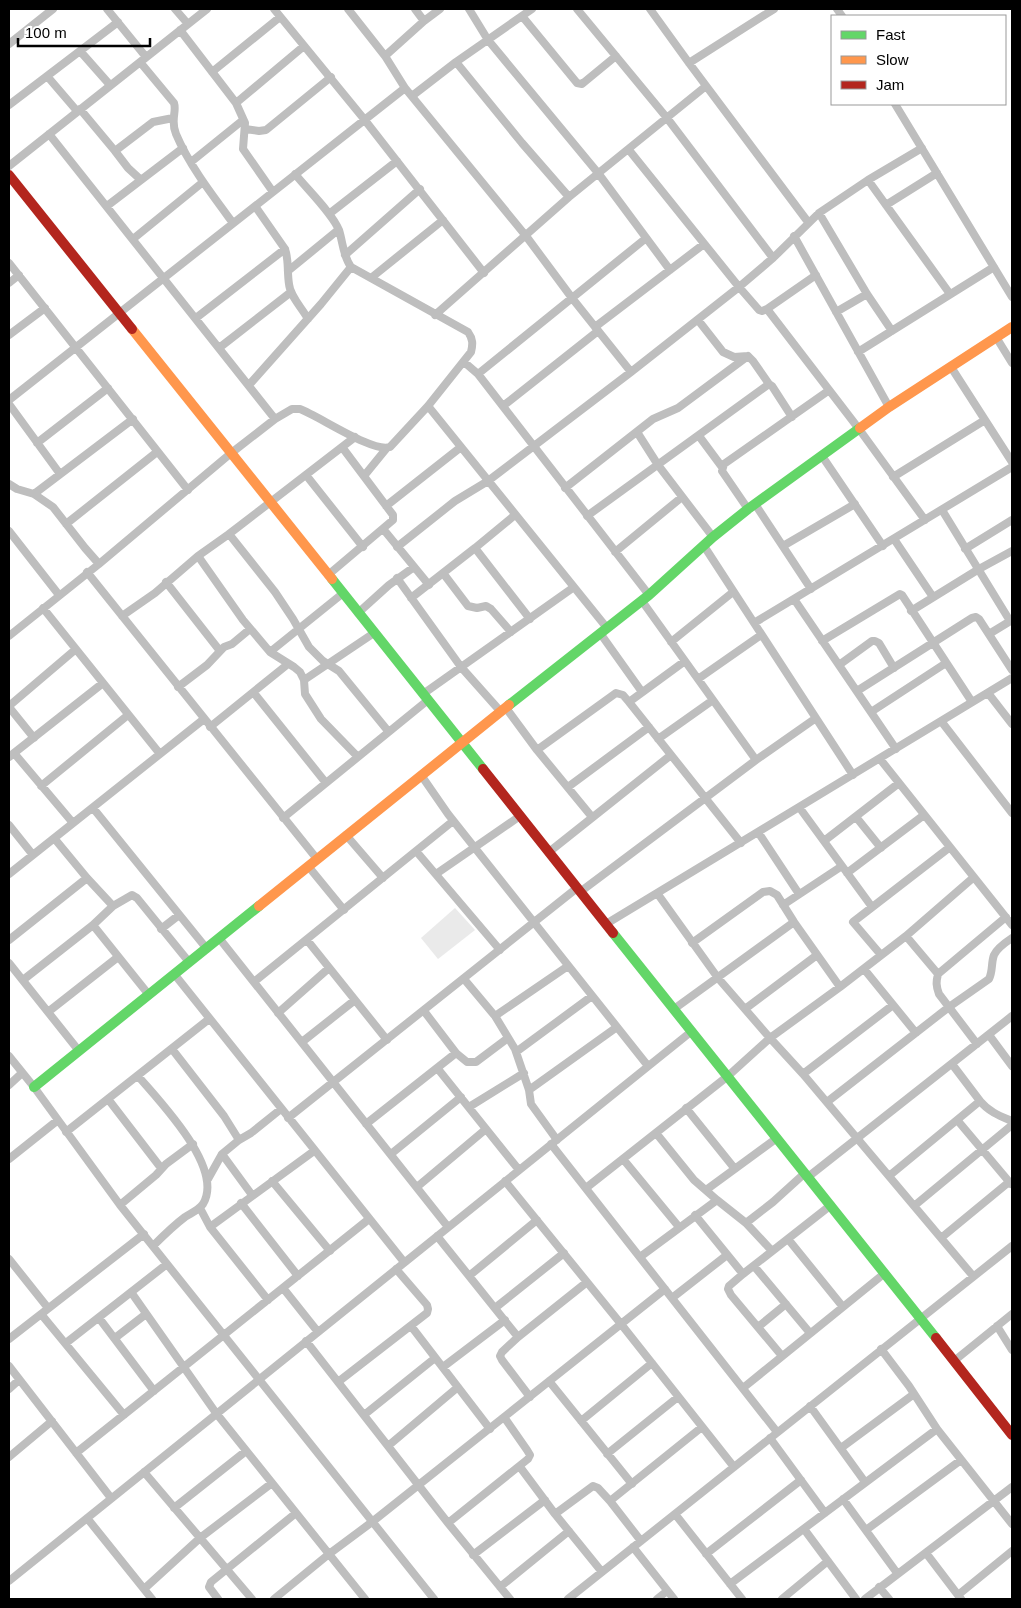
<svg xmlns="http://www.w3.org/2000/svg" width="1021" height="1608" viewBox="0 0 1021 1608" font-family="Helvetica,sans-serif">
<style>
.green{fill:#eaeaea}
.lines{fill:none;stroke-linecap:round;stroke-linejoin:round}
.street{stroke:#bebebe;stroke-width:8}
.fast{stroke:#63d668;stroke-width:10}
.slow{stroke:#ff974d;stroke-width:10}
.jam{stroke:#b3261e;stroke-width:10}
</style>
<rect width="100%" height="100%" fill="#fff"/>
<!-- green -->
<path class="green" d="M 455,908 L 475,930 L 438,959 L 421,938 Z"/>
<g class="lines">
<!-- street -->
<path class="street" d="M 107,9 L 146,57
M 175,9 L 188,24
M 274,9 L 364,119 L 484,273
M 348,9 L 385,56 L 405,88 L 526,236 L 572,298 L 631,372
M 415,9 L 424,21
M 469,9 L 488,40 L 598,173 L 670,270
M 577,9 L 667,118 L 773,258
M 650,9 L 689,63 L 808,222
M 837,9 L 842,16
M 522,16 L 577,83 L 582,84 L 616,56
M 180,30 L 236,103 L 245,123 L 243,149 L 273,192
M 9,44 L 53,9
M 80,51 L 110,85
M 385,56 L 424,21 L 440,9
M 140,62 L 174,103 C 177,112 170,120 176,134 C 189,165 213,196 233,223
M 456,62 L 522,143 L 569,197
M 689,63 L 774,9
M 212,72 L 280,17
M 47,76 L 77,111
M 412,96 L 456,62 L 532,9
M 236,103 L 304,46
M 895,104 L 1012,297
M 9,105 L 118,22
M 80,109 L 115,151 L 153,122 L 173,118
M 245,129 L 259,131 L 266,130 L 331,77
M 49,134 L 275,419
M 629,150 L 739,287 L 759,310 L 762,311 L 767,309 L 816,275
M 115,151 L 128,168 L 141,180 L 183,148
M 191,162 L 243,120
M 9,166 L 207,9
M 868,180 L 950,294
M 886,205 L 937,173
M 107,206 L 141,180
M 255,206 L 285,249 C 289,260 287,272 289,284 C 290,296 302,308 308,319
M 819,213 L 867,294 L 892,331
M 329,214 L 397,161
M 794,236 L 889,407
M 133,239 L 203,182
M 345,255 L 420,189
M 9,263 L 188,490
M 288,271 L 338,230
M 371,278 L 443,220
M 9,283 L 19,275
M 767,309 L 859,429 L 925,520
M 836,312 L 867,294
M 435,315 L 569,197 L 706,86
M 196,318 L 285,249
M 698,320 L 723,352 L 734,357 L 748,356 L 753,361 L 769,384
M 595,327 L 704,244
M 9,335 L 45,308
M 996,337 L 1012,363
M 219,348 L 291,292
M 858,352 L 994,267
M 464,362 L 478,374 L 649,595
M 951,367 L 1012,462
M 478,374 L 645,239
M 249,385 L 321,304 L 351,267
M 9,400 L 405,88
M 9,404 L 60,474
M 428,406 L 607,628
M 503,406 L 598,331
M 637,432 L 658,465 L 713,537
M 699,436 L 722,467
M 37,443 L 108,388
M 822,456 L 883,546
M 306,475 L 363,547
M 364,476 L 386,449
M 893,477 L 985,420
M 9,484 L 17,489 L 34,494 L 53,507 L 85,548 L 99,564
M 565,488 L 653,419 L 678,408 L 748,356
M 34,494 L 133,419
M 755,504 L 811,589
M 386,506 L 461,447
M 748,509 L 722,471 L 724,464 L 828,391
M 942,510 L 1010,621
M 515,515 L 475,548 L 530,619
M 587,516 L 769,384 L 772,386 L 792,417
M 66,524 L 157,452
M 384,530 L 429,585
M 9,531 L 59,595
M 229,534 L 275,592 L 293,619 L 309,647 L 323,661 L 339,671 L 388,731
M 894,539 L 933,597
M 704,546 L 853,775
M 783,546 L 855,504
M 397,547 L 455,501 L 488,481 L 631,372 L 739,287 L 773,258 L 819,213 L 868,180 L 922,148
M 965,549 L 1012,520
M 615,552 L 682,497
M 198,556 L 243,620 L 270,652 L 294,667 L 300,672 L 304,680 L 305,694 L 321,719 L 358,757
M 87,572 L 317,859
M 443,573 L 468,606 L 477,608 L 486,606 L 491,609 L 511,632
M 328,575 L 393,520 L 393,515 L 342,447
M 397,578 L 461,667 L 501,712
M 166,582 L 220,651
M 411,598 L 475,548
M 794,599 L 896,749
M 642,601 L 756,760
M 43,608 L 160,754
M 911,611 L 979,569 L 1012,551
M 358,613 L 389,585 L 414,567
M 122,616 L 155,593 L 198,556 L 229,534 L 355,437
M 754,623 L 1012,467
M 600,633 L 642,692
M 989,634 L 1012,620
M 9,636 L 99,564 L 230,454 L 275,419 L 292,409 L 300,409 C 319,416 373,453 390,447 L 428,406 L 471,352 C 473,344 473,339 468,332 L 351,267 C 343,256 343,243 339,230 C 332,213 307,189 295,174
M 822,641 L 900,594 L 902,595 L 972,702
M 671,642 L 733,592
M 270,652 L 342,594
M 839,665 L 872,641 L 875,641 L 879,643 L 894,668
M 698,679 L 761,635
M 304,680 L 374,633
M 178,687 L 207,665 L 224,647 L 232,644 L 250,629
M 857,691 L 972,618 L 976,617 L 979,619 L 1012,670
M 254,693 L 326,783
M 988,693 L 1012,724
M 423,694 L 574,587
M 629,702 L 685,661
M 9,706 L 76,649
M 9,707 L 34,738
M 506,708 L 537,750 L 592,817
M 871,712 L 946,663
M 941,721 L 1012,813
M 210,727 L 288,664
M 658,739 L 713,700
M 537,750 L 616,693 L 623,695 L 629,702 L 741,843
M 14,753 L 73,823
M 9,757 L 103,683
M 880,759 L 1012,925
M 421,775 L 448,814 L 648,1066
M 41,786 L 128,715
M 568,787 L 649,727
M 799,807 L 872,907
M 93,808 L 207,949
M 856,817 L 881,848
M 283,818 L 428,700
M 9,825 L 33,855
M 758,832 L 799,894
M 346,835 L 383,878
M 54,838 L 87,878 L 113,906
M 824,841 L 899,783
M 416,851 L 500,950
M 549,852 L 671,755
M 308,866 L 344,910
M 847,873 L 924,815
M 9,874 L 204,719
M 436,874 L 520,816
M 580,892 L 756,760 L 816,718
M 657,893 L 718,978 L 770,1038 L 803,1074 L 973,1276
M 783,905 L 842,866
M 606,924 L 1012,678
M 93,925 L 149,995
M 161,929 L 179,915
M 906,936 L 974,877
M 219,938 L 448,1227
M 9,940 L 87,878
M 307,940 L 387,1040
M 692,943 L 763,892 L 770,891 L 777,895 L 794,922 L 840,987
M 881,955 L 853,922 L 950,847
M 9,963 L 79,1051
M 864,969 L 916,1033
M 175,975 L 404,1262
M 464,979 L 495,1016 L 515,1049 L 529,1090 L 531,1104 L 557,1140
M 23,980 L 93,925 L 113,906 L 132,895 L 137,898 L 189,962
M 254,982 L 453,821
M 674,1009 L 794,922
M 745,1009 L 817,955
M 48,1012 L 118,957
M 278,1013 L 329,968
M 495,1016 L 568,966
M 989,1035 L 1012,1066
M 302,1042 L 355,1000
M 977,1044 L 939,994 C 936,986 936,982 938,974 L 1006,917
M 172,1049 L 224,1116 L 239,1140
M 516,1052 L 592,996
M 456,1053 L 467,1062 L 476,1062 L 508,1038
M 9,1056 L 34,1087 L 120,1205 L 434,1599
M 438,1069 L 519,1170
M 803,1074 L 893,1005
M 138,1076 C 159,1101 225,1168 203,1204 C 199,1210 191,1213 185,1217 C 173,1226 163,1236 153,1246
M 9,1085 L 22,1073
M 529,1090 L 617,1027
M 108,1099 L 161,1168
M 980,1101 C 989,1112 1000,1116 1012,1121
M 827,1102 L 949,1007 L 989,979 C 993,971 991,963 994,955 C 997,948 1006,942 1012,938
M 469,1107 L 524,1073
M 686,1108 L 735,1169
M 288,1118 L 577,888
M 958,1121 L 1011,1184
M 366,1124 L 456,1053 L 424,1011
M 66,1132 L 209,1019
M 656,1133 L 694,1180 L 717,1200 L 746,1223 L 772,1251
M 551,1144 L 777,1432
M 222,1154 L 252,1195
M 391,1154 L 461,1097
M 9,1159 L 58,1120
M 623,1159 L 679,1227
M 889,1176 L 980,1101 L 952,1064
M 808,1177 L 1012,1016
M 208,1179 L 222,1154 L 239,1140 L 251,1133 L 281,1109
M 272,1181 L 330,1251
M 505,1181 L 621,1324 L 734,1467
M 417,1187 L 486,1129
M 586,1188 L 728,1076 L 770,1038 L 840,987 L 906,936 L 938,974
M 706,1190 L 777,1138
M 241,1203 L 298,1276
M 120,1205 L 156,1175 L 166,1164 L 193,1144
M 914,1206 L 1012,1125
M 200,1208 L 210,1227 L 268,1300
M 695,1215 L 743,1274
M 746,1223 L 773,1202 L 805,1173
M 210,1227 L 314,1151
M 437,1236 L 518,1337
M 941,1238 L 1009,1182
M 788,1239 L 843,1307
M 640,1257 L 717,1200
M 9,1259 L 48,1308
M 754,1266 L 810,1333
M 469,1276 L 537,1220
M 283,1288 L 318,1332
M 131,1292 L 216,1413 L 365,1599
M 672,1298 L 727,1255
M 495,1308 L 564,1253
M 41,1314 L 124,1415
M 99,1318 L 154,1391
M 411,1326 L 490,1429
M 997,1326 L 1012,1350
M 758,1327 L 786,1304
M 115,1338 L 146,1314
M 9,1339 L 144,1234
M 306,1341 L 448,1523 L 510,1599
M 66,1343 L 167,1264
M 881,1349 L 909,1386 L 937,1429 L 1012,1524
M 782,1356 L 731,1295 L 728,1289 L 729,1286 L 743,1274 L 831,1205
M 954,1361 L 1012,1314
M 9,1366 L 111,1498
M 443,1367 L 505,1320
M 549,1381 L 632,1484
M 338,1382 L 427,1313 L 428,1309 L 427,1305 L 396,1269
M 743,1388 L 885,1273
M 9,1389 L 19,1380
M 530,1397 L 502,1360 L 500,1356 L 502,1352 L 518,1337 L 587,1282
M 810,1406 L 865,1482
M 364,1415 L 435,1358
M 581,1421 L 652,1363
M 770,1438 L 825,1513
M 388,1446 L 458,1387
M 841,1448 L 914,1394
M 76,1453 L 369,1219
M 607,1454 L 678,1397
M 9,1457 L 52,1421
M 520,1467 L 555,1514 L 602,1572
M 144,1472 L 252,1599
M 843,1499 L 897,1573
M 174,1508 L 246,1451
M 555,1514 L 593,1486 L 598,1488 L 610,1501
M 675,1514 L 742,1599
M 87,1518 L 152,1599
M 448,1523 L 528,1459 L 530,1455 L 527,1450 L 504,1417
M 804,1529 L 856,1599
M 866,1530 L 961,1460
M 641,1541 L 610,1501 L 702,1427
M 633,1547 L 674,1599
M 926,1553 L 961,1599
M 706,1554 L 801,1480
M 473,1555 L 545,1500
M 9,1581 L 692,1031
M 730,1584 L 937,1429
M 500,1587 L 569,1531
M 879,1587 L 889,1599
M 144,1589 L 200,1538 L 272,1483
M 958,1595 L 1012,1551
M 218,1599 L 209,1587 L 211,1582 L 296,1513
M 274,1599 L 329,1554 L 372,1522 L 665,1289
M 568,1599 L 1012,1246
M 657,1599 L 667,1591
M 782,1599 L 828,1561
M 865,1599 L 1012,1487"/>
<!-- fast -->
<path class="fast" d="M 332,579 L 483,769
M 509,705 L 649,595 L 713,537 L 748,509 L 860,428
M 613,933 L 936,1338
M 34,1087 L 259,906"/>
<!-- slow -->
<path class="slow" d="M 132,329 L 332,579
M 860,428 L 889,407 L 1012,327
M 259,906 L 509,705"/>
<!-- jam -->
<path class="jam" d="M 9,175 L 132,329
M 483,769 L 613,933
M 936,1338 L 1012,1435"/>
</g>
<!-- border -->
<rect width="1021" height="1608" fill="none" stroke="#000000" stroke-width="20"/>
<!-- legend -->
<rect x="831" y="15" width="175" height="90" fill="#ffffff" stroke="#999999"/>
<rect x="841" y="31" width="25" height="8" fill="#63d668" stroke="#999999"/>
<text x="876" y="40" font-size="15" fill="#000000">Fast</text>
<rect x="841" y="56" width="25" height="8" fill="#ff974d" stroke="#999999"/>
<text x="876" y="65" font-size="15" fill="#000000">Slow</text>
<rect x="841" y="81" width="25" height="8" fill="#b3261e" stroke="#999999"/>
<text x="876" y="90" font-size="15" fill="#000000">Jam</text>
<!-- scale -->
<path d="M18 38v8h132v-8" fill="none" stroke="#000000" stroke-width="2.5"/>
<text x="25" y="38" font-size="15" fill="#000000" stroke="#ffffff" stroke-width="4" paint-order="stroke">100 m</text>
</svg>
